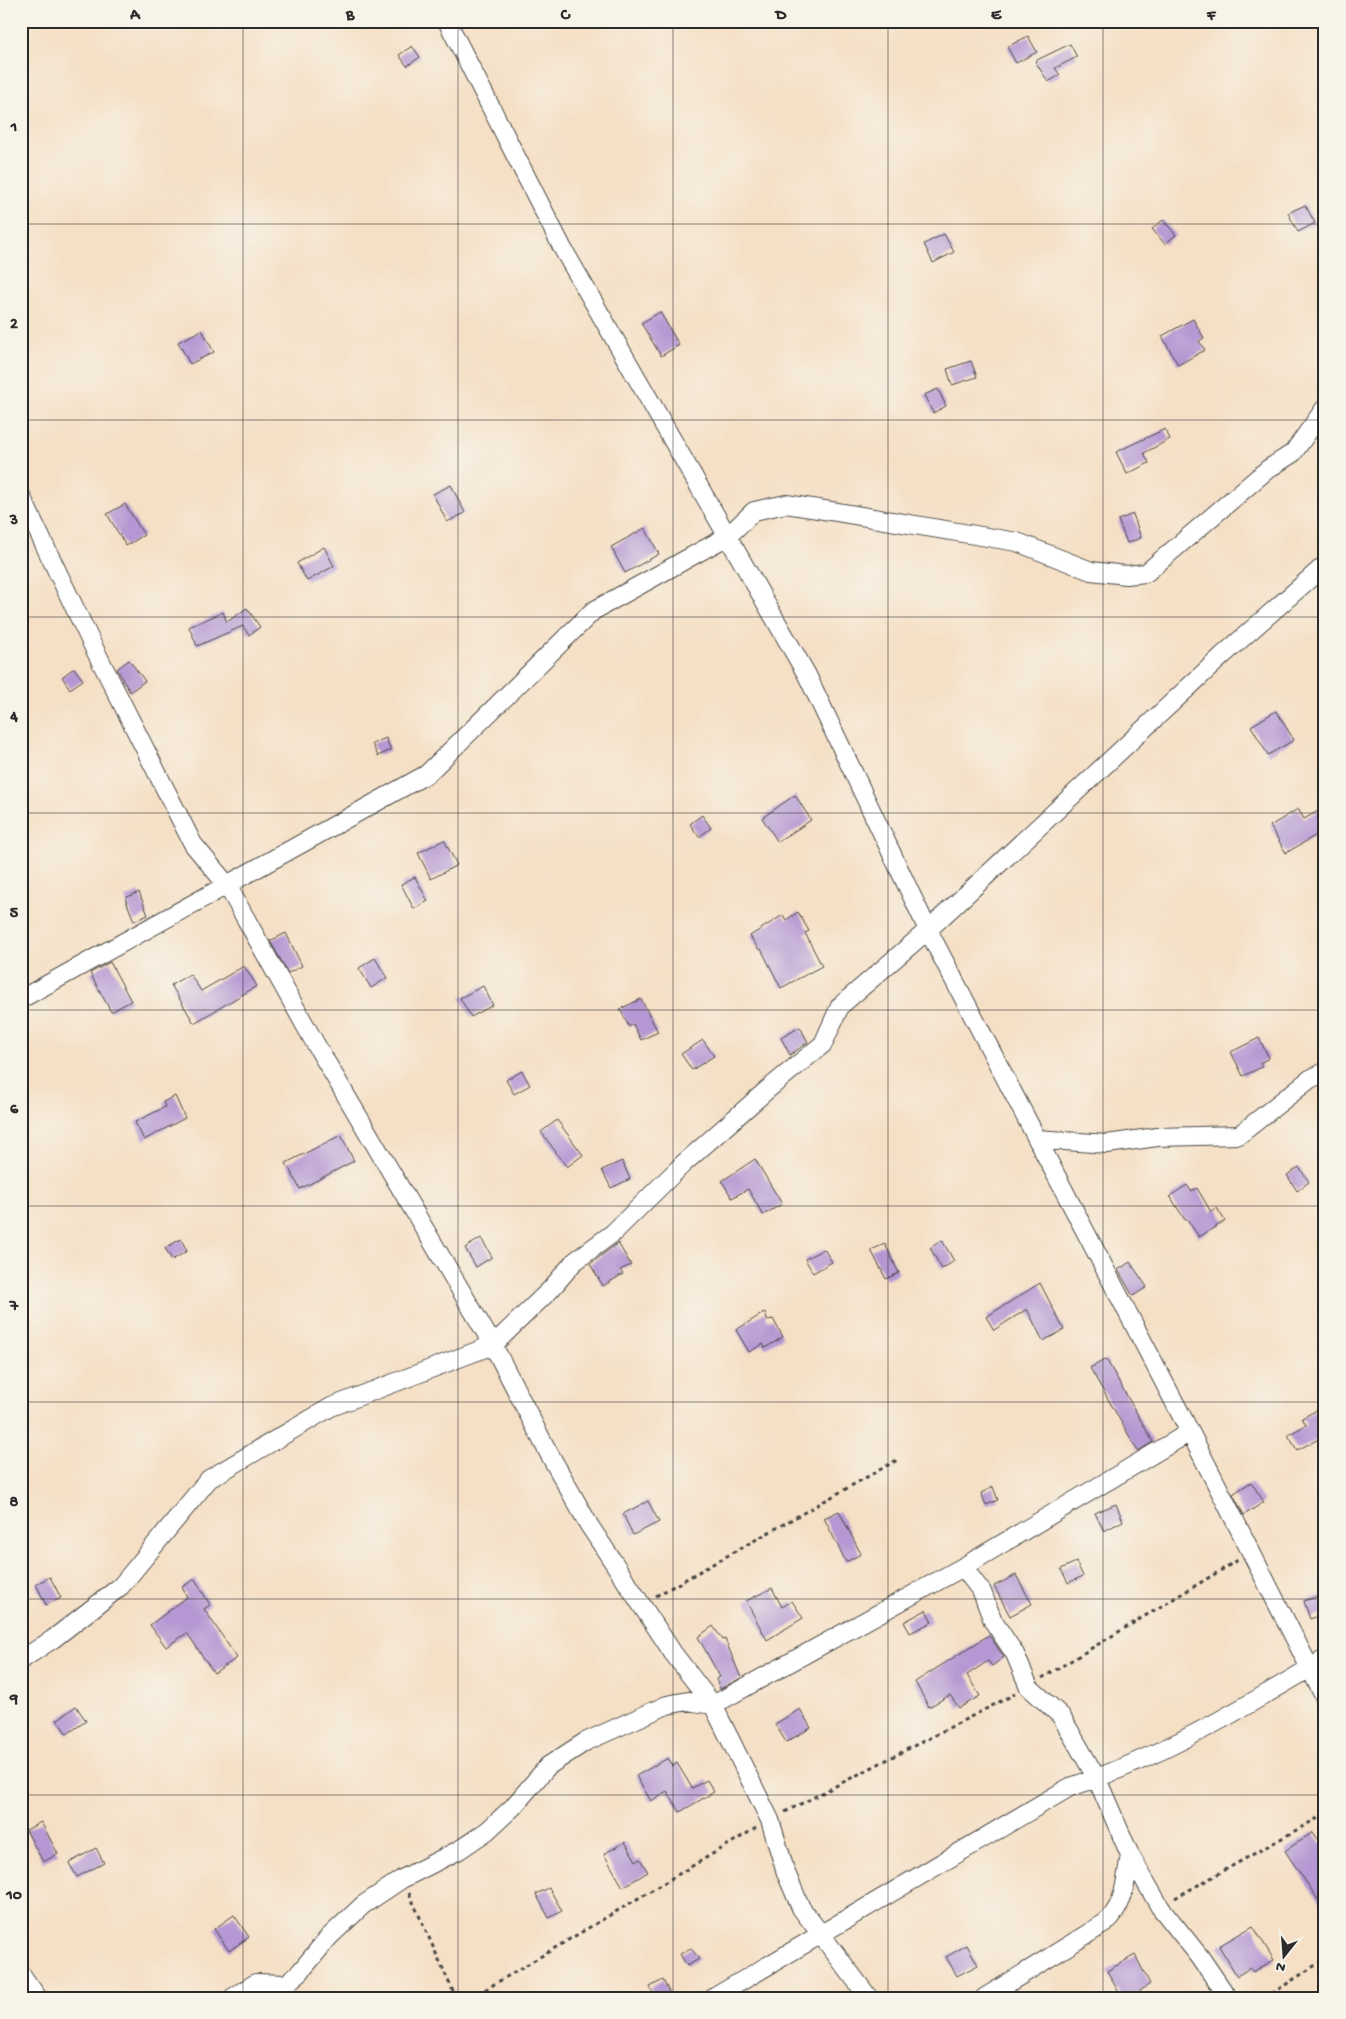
<svg xmlns="http://www.w3.org/2000/svg" width="1346" height="2019" viewBox="0 0 1346 2019" font-family="'Gochi Hand',sans-serif">
<style>
.building{fill:#b497d3}
.lines{fill:none;stroke-linecap:round;stroke-linejoin:round}
.minor-casing{stroke:#494642;stroke-width:20}
.path{stroke:#494642;stroke-width:3;stroke-dasharray:4 4;stroke-linecap:butt}
.minor{stroke:#fff;stroke-width:18}
.grid{fill:none;stroke:#2b2b2b;stroke-width:1;stroke-opacity:0.55}
.neatline{fill:none;stroke:#2b2b2b;stroke-width:2}
.grid-label{font-size:16px;text-anchor:middle;font-weight:bold;fill:#2b2b2b}
</style>
<rect width="100%" height="100%" fill="#f7f3e8"/>
<filter id="ink" filterUnits="userSpaceOnUse"><feTurbulence type="fractalNoise" baseFrequency=".02" numOctaves="2"/><feDisplacementMap in="SourceGraphic" scale="10" xChannelSelector="R" yChannelSelector="G"/><feConvolveMatrix kernelMatrix="1 2 1 2 8 2 1 2 1" color-interpolation-filters="sRGB"/></filter>
<filter id="wash" filterUnits="userSpaceOnUse"><feTurbulence type="fractalNoise" baseFrequency=".0096" numOctaves="4" result="noise"/><feDisplacementMap in="SourceGraphic" scale="20" xChannelSelector="R" yChannelSelector="G"/><feGaussianBlur stdDeviation="1.12" result="paint"/><feColorMatrix in="noise" values="0 0 0 0 0 0 0 0 0 0 0 0 0 0 0 0 0 1.4 0 .05"/><feComposite in="paint" operator="in"/></filter>
<g filter="url(#wash)">
<rect width="100%" height="100%" fill="#f5dfc5"/>
<g id="blocks">
<!-- building -->
<path class="building" d="M 1028,36 L 1037,52 L 1016,63 L 1007,47 Z
M 1070,44 L 1077,57 L 1055,68 L 1060,75 L 1048,82 L 1035,61 Z
M 412,46 L 420,57 L 407,66 L 399,55 Z
M 1305,205 L 1315,223 L 1298,232 L 1288,213 Z
M 1163,220 L 1176,235 L 1165,244 L 1152,229 Z
M 944,234 L 954,252 L 933,263 L 924,244 Z
M 660,312 L 679,345 L 661,356 L 641,323 Z
M 1193,319 L 1204,338 L 1199,341 L 1205,350 L 1178,365 L 1162,336 Z
M 202,330 L 214,352 L 190,364 L 178,342 Z
M 971,361 L 977,377 L 952,385 L 947,369 Z
M 938,389 L 946,406 L 933,413 L 924,395 Z
M 1165,429 L 1170,439 L 1144,453 L 1149,463 L 1127,474 L 1116,452 Z
M 451,485 L 465,513 L 447,522 L 433,494 Z
M 125,504 L 144,535 L 126,546 L 107,514 Z
M 1133,514 L 1141,538 L 1127,543 L 1118,520 Z
M 645,528 L 659,554 L 625,573 L 611,547 Z
M 324,547 L 334,566 L 307,581 L 297,563 Z
M 247,608 L 260,627 L 249,635 L 243,626 L 197,646 L 189,627 L 223,612 L 227,622 Z
M 129,660 L 145,681 L 130,692 L 117,669 Z
M 74,668 L 83,680 L 70,689 L 62,677 Z
M 1276,711 L 1294,740 L 1268,755 L 1251,726 Z
M 386,738 L 391,750 L 378,756 L 372,744 Z
M 795,795 L 811,820 L 778,842 L 762,818 Z
M 1298,809 L 1304,819 L 1320,810 L 1325,818 L 1325,830 L 1286,853 L 1270,826 Z
M 702,815 L 711,828 L 699,837 L 690,824 Z
M 444,840 L 457,865 L 431,879 L 418,853 Z
M 415,877 L 428,901 L 414,909 L 401,884 Z
M 139,892 L 148,915 L 134,921 L 125,898 Z
M 798,912 L 809,931 L 805,933 L 822,966 L 781,988 L 761,949 L 759,950 L 750,936 L 783,915 L 786,920 Z
M 286,933 L 302,966 L 288,973 L 270,941 Z
M 375,958 L 387,978 L 371,988 L 359,968 Z
M 110,962 L 131,1001 L 111,1012 L 90,973 Z
M 244,966 L 257,986 L 194,1023 L 171,985 L 190,974 L 201,991 Z
M 483,986 L 493,1005 L 471,1017 L 460,998 Z
M 641,999 L 658,1032 L 641,1040 L 633,1024 L 629,1027 L 620,1009 Z
M 800,1027 L 808,1042 L 790,1055 L 781,1038 Z
M 1259,1038 L 1269,1058 L 1260,1063 L 1262,1067 L 1243,1076 L 1231,1052 Z
M 703,1040 L 714,1056 L 692,1070 L 681,1054 Z
M 522,1071 L 530,1085 L 514,1094 L 506,1080 Z
M 175,1096 L 185,1118 L 144,1140 L 135,1122 L 165,1107 L 163,1102 Z
M 557,1120 L 583,1155 L 567,1167 L 541,1132 Z
M 341,1135 L 354,1161 L 300,1189 L 286,1163 Z
M 755,1159 L 782,1204 L 763,1215 L 748,1189 L 732,1198 L 722,1181 Z
M 622,1161 L 630,1179 L 611,1188 L 602,1170 Z
M 1299,1167 L 1309,1182 L 1297,1191 L 1287,1175 Z
M 1187,1185 L 1191,1191 L 1197,1188 L 1211,1212 L 1217,1208 L 1225,1221 L 1199,1237 L 1187,1219 L 1185,1220 L 1170,1196 Z
M 481,1238 L 492,1257 L 476,1267 L 465,1248 Z
M 181,1239 L 187,1251 L 172,1260 L 165,1248 Z
M 942,1240 L 954,1261 L 942,1269 L 930,1248 Z
M 618,1243 L 631,1265 L 620,1270 L 623,1274 L 603,1286 L 590,1264 Z
M 885,1244 L 899,1273 L 886,1279 L 871,1250 Z
M 824,1249 L 832,1262 L 813,1273 L 805,1259 Z
M 1130,1262 L 1147,1287 L 1133,1296 L 1118,1270 Z
M 1040,1283 L 1064,1330 L 1043,1341 L 1027,1309 L 994,1330 L 986,1317 Z
M 765,1312 L 767,1320 L 773,1319 L 783,1337 L 765,1348 L 763,1344 L 749,1352 L 736,1330 Z
M 1106,1359 L 1153,1442 L 1138,1451 L 1090,1368 Z
M 1317,1410 L 1325,1425 L 1325,1436 L 1297,1450 L 1288,1435 L 1306,1425 L 1302,1418 Z
M 1251,1482 L 1264,1502 L 1244,1515 L 1233,1494 Z
M 993,1487 L 998,1500 L 986,1505 L 981,1493 Z
M 648,1501 L 659,1522 L 633,1535 L 623,1514 Z
M 1116,1504 L 1123,1521 L 1104,1531 L 1095,1513 Z
M 839,1511 L 861,1554 L 846,1562 L 824,1518 Z
M 1076,1562 L 1083,1576 L 1068,1583 L 1061,1569 Z
M 1016,1575 L 1032,1604 L 1010,1616 L 994,1586 Z
M 50,1577 L 61,1598 L 46,1605 L 36,1584 Z
M 195,1579 L 210,1605 L 204,1609 L 237,1658 L 214,1673 L 187,1633 L 166,1647 L 150,1625 L 187,1597 L 182,1587 Z
M 772,1588 L 782,1607 L 792,1601 L 803,1618 L 767,1640 L 746,1601 Z
M 1321,1595 L 1325,1613 L 1310,1619 L 1304,1601 Z
M 926,1610 L 932,1622 L 910,1633 L 904,1622 Z
M 713,1626 L 723,1640 L 725,1639 L 741,1678 L 720,1689 L 716,1679 L 720,1677 L 698,1637 Z
M 989,1635 L 1004,1657 L 992,1666 L 988,1661 L 967,1675 L 980,1696 L 959,1708 L 950,1695 L 929,1707 L 915,1682 Z
M 76,1706 L 86,1721 L 67,1734 L 57,1720 Z
M 800,1709 L 811,1728 L 786,1742 L 775,1724 Z
M 668,1758 L 673,1766 L 677,1763 L 692,1788 L 707,1780 L 714,1792 L 680,1812 L 667,1791 L 651,1801 L 636,1776 Z
M 41,1822 L 58,1854 L 43,1862 L 26,1830 Z
M 1313,1832 L 1325,1849 L 1325,1910 L 1285,1851 Z
M 625,1842 L 636,1861 L 640,1859 L 648,1872 L 623,1887 L 604,1854 Z
M 96,1848 L 104,1863 L 77,1877 L 69,1863 Z
M 549,1888 L 562,1911 L 549,1918 L 536,1894 Z
M 234,1915 L 249,1937 L 229,1951 L 214,1929 Z
M 1253,1926 L 1274,1960 L 1253,1972 L 1250,1968 L 1237,1976 L 1219,1946 Z
M 967,1945 L 978,1965 L 957,1976 L 946,1957 Z
M 691,1948 L 699,1959 L 687,1966 L 680,1954 Z
M 1135,1955 L 1150,1984 L 1130,1998 L 1122,1998 L 1107,1971 Z
M 663,1980 L 672,1998 L 656,1998 L 650,1987 Z"/>
</g>
</g>
<g filter="url(#ink)">
<use href="#blocks" fill-opacity="0" stroke="#494642" stroke-width="1"/>
<g class="lines">
<!-- minor casing -->
<g class="minor-casing">
<path id="minor" d="M 447,21 L 563,249 L 807,675 L 928,930 L 1190,1432 L 1325,1698
M 21,496 L 92,644 L 193,844 L 227,885 L 315,1043 L 493,1345 L 546,1448 L 589,1525 L 673,1653 L 713,1705 L 770,1820 L 786,1873 L 801,1908 L 869,1998
M 21,999 L 427,774 L 593,611 L 728,536 L 754,511 L 786,504 L 837,512 L 1017,542 L 1091,571 L 1126,575 L 1146,573 L 1268,469 L 1293,453 L 1325,408
M 1037,1139 L 1107,1144 L 1157,1137 L 1239,1135 L 1310,1079 L 1325,1072
M 963,1567 L 982,1592 L 993,1621 L 1015,1654 L 1029,1687 L 1061,1716 L 1097,1779 L 1130,1855 L 1160,1907 L 1200,1957 L 1228,1998
M 21,1660 L 53,1639 L 121,1586 L 209,1479 L 331,1407 L 493,1345 L 551,1289 L 574,1262 L 613,1233 L 683,1164 L 767,1090 L 823,1044 L 840,1006 L 928,930 L 1222,656 L 1325,565
M 21,1974 L 38,1998
M 232,1998 L 256,1983 L 286,1984 L 300,1972 L 329,1937 L 363,1905 L 402,1879 L 459,1850 L 487,1831 L 513,1807 L 548,1766 L 585,1742 L 667,1705 L 688,1701 L 713,1705 L 963,1567 L 1190,1432
M 713,1998 L 1070,1787 C 1157,1760 1247,1706 1325,1659
M 984,1998 L 1105,1923 C 1126,1905 1125,1881 1130,1855"/>
</g>
<!-- path -->
<path class="path" d="M 656,1596 L 897,1460
M 1042,1678 L 1238,1560
M 785,1812 L 1015,1694
M 409,1893 L 456,1998
M 1175,1898 L 1325,1814
M 471,1998 L 756,1828
M 1265,1998 L 1325,1959"/>
<!-- minor -->
<use href="#minor" class="minor"/>
</g>
</g>
<!-- grid -->
<path class="grid" d="M 243,21 L 243,1998M 458,21 L 458,1998M 673,21 L 673,1998M 888,21 L 888,1998M 1103,21 L 1103,1998M 21,224 L 1325,224M 21,420 L 1325,420M 21,617 L 1325,617M 21,813 L 1325,813M 21,1010 L 1325,1010M 21,1206 L 1325,1206M 21,1402 L 1325,1402M 21,1599 L 1325,1599M 21,1795 L 1325,1795"/>
<!-- margin -->
<rect width="1346" height="2019" fill="none" stroke="#f7f3e8" stroke-width="55"/>
<!-- north arrow -->
<g transform="translate(1284 1956) rotate(197)" stroke="#f7f3e8" stroke-width="4" paint-order="stroke">
<path d="M0-4L9 19L0 12L-9 19Z" fill="#2b2b2b"/>
<text y="-8" font-size="14" font-weight="bold" text-anchor="middle" fill="#2b2b2b">N</text>
</g>
<rect x="28" y="28" width="1290" height="1964" class="neatline"/>
<g class="grid-label">
<text x="135" y="19">A</text>
<text x="350" y="19">B</text>
<text x="565" y="19">C</text>
<text x="781" y="19">D</text>
<text x="996" y="19">E</text>
<text x="1211" y="19">F</text>
<text x="14" y="131">1</text>
<text x="14" y="328">2</text>
<text x="14" y="524">3</text>
<text x="14" y="721">4</text>
<text x="14" y="917">5</text>
<text x="14" y="1113">6</text>
<text x="14" y="1310">7</text>
<text x="14" y="1506">8</text>
<text x="14" y="1703">9</text>
<text x="14" y="1899">10</text>
</g>
</svg>
